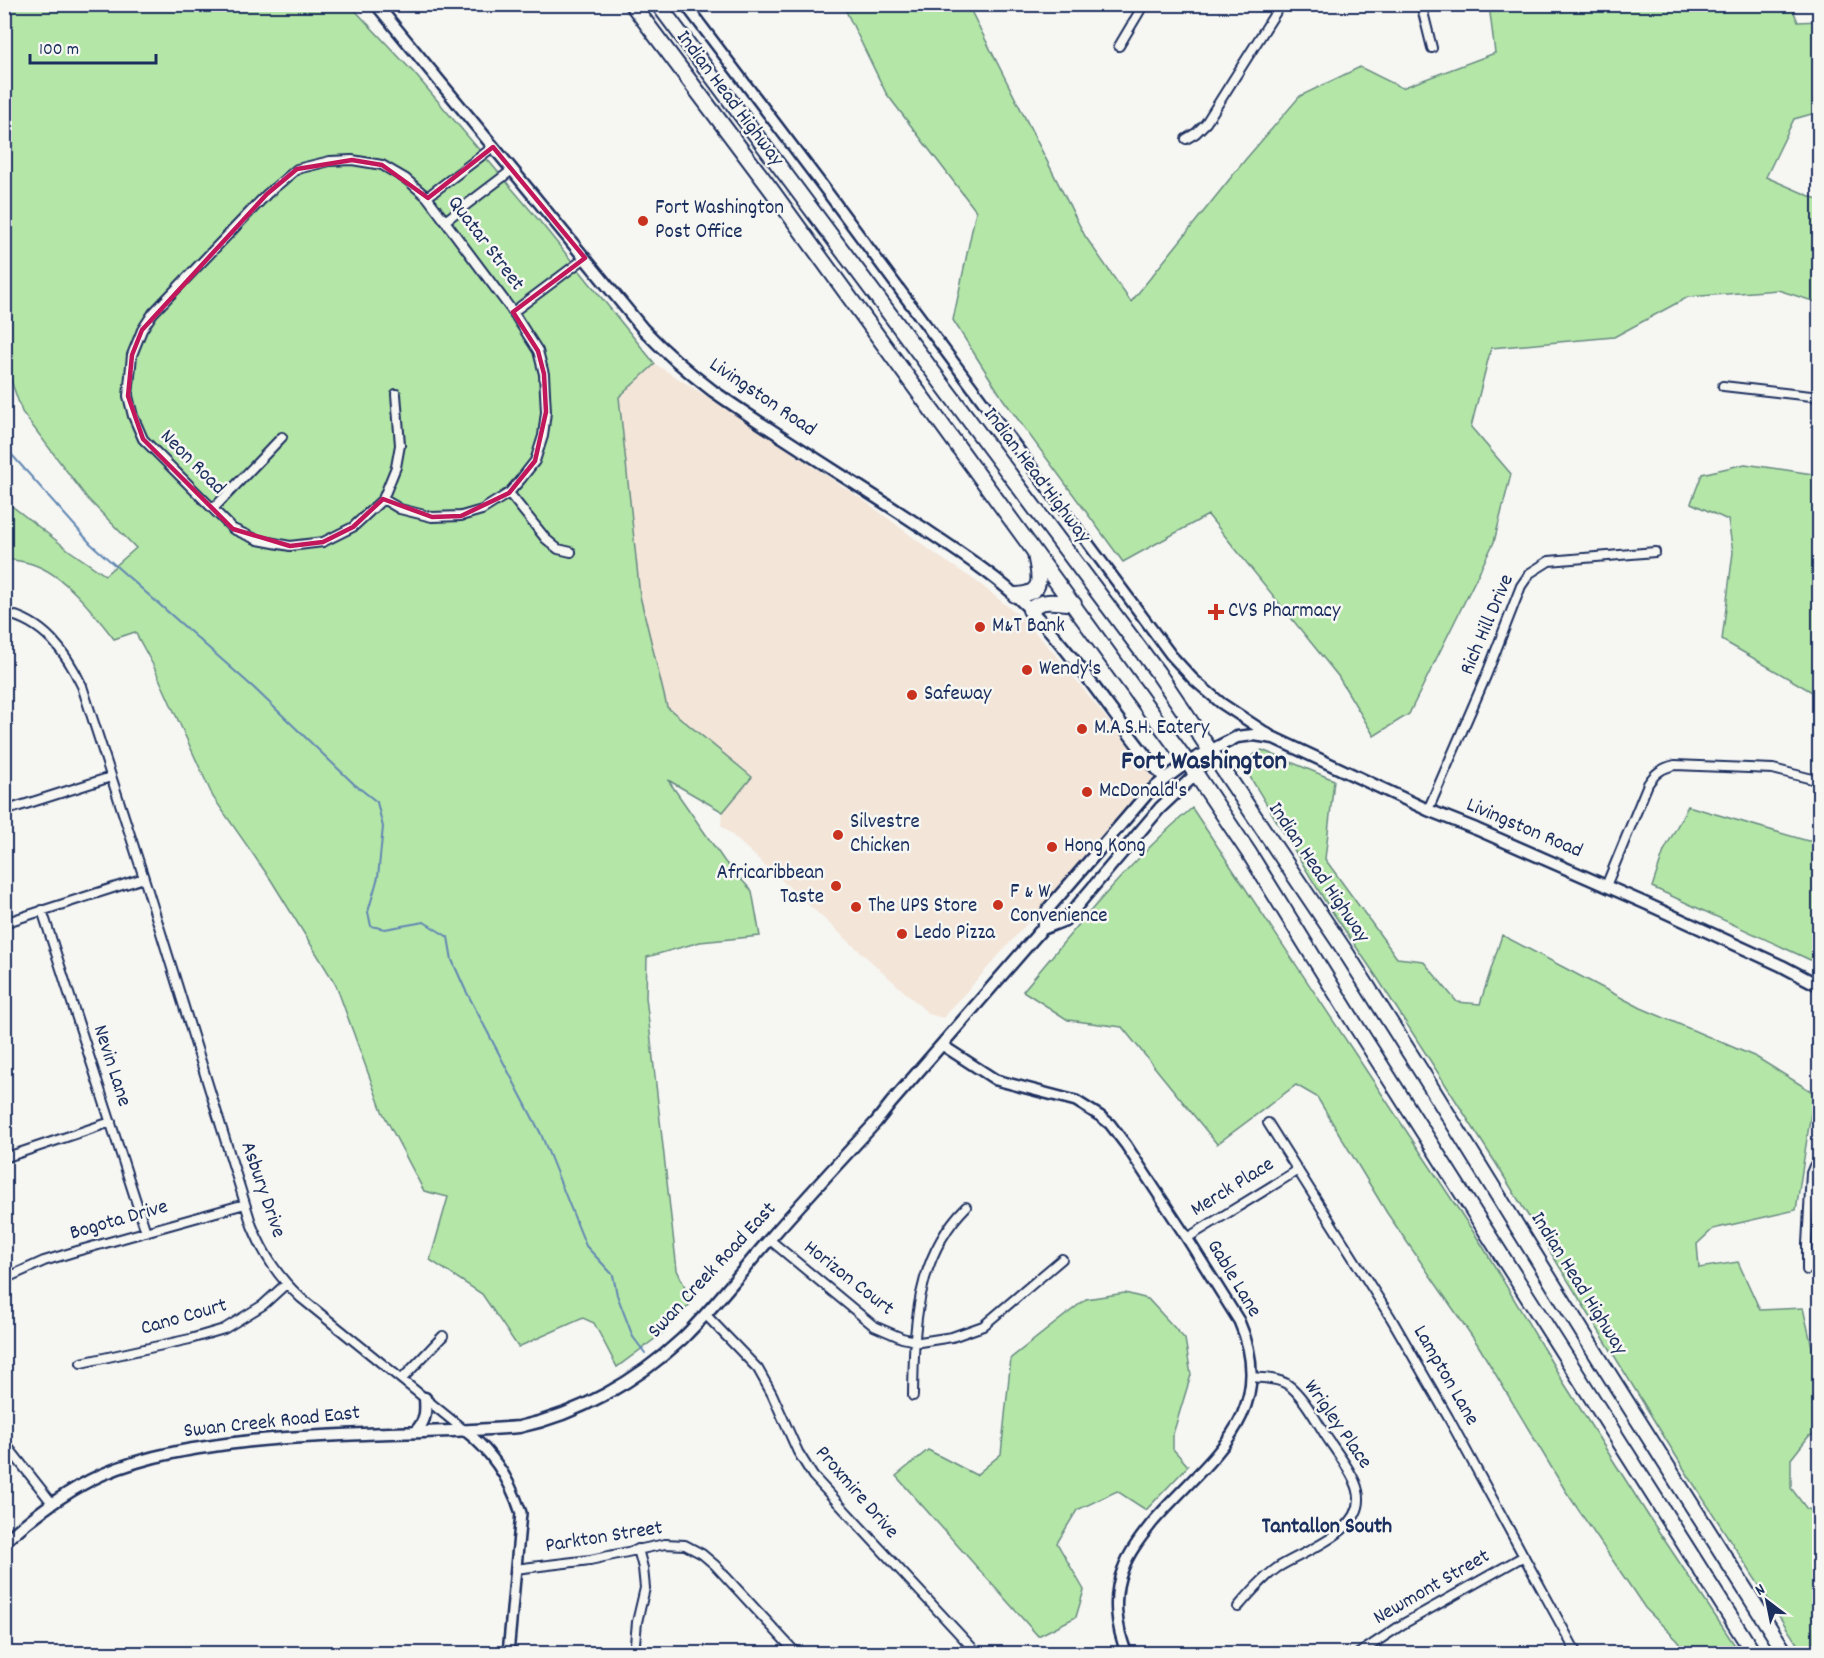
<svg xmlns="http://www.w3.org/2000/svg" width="1824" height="1658" viewBox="0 0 1824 1658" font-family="Dekko,sans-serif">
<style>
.built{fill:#f3e5d8}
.green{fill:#b4e6a7;stroke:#688a82;stroke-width:1.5}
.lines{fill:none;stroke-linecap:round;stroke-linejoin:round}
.stream{stroke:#6187b3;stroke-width:2}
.minor-casing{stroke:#1b2f5e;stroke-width:12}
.tertiary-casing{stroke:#1b2f5e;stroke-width:14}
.secondary-casing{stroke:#1b2f5e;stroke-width:15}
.trunk-casing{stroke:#1b2f5e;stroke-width:18}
.minor{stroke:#f6f6f2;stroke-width:8}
.tertiary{stroke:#f6f6f2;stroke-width:9}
.secondary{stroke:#f6f6f2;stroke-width:10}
.trunk{stroke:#f6f6f2;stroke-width:14}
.marked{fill:none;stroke:#c2185b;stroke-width:4.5;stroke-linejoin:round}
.poi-dot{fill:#c8321e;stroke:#f6f6f2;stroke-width:2}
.labels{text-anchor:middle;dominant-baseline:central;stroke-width:5;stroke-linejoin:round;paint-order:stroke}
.street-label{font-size:21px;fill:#1b2f5e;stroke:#f6f6f2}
.poi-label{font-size:21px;fill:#1b2f5e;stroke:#f6f6f2;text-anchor:start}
.neighbourhood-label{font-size:22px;font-weight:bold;fill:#1b2f5e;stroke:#f6f6f2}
.district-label{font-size:27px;font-weight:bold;fill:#1b2f5e;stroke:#f6f6f2}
</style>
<rect width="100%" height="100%" fill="#f6f6f2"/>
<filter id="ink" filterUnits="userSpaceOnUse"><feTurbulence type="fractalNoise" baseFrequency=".0167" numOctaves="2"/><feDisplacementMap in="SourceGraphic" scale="12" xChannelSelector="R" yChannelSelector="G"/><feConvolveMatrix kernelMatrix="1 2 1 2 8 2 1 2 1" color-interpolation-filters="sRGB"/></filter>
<g filter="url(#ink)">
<!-- built -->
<path class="built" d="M 655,364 L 735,414 L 869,504 L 938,556 L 976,581 L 1022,618 L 1060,660 L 1155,779 L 943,1018 L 929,1014 L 721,825 L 723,812 L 752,777 L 667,707 L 640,596 L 619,397 Z"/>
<!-- green -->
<path class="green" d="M 298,4 L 300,6 L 310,4 L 350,5 L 414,73 L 537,218 L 655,364 L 619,397 L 640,596 L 667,707 L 752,777 L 723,812 L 668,780 L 725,862 L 752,891 L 760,936 L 700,942 L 647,957 L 646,997 L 677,1270 L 692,1302 L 660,1335 L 617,1367 L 594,1323 L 583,1318 L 518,1347 L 482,1294 L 430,1260 L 448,1197 L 424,1191 L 382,1111 L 336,985 L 271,880 L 213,797 L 153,665 L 135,632 L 114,639 C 94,613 64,574 32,564 C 23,561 14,560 5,559 L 4,500 L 70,551 L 105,575 L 136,548 L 87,498 L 22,412 L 5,363 L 5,5 Z
M 843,5 L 1006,5 L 971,11 L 1085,236 L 1131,302 L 1245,160 L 1300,96 L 1360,67 L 1402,88 L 1495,53 L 1489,5 L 1791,5 L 1798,22 L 1819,21 L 1819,112 L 1794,119 L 1766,177 L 1819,200 L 1819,303 L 1778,290 L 1688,297 L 1614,337 L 1491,348 L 1471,427 L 1511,474 L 1494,542 L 1409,714 L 1374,736 L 1338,676 L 1208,515 L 1123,562 L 1003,399 L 953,320 L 976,211 L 886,93 Z
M 1745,464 L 1819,475 L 1819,696 L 1722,640 L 1733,552 L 1728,520 L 1691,503 L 1702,474 Z
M 1262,750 L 1334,780 L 1325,859 L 1397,958 L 1423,961 L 1457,1002 L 1480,1004 L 1502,935 L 1641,1008 L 1756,1057 L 1814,1093 L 1796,1210 L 1713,1229 L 1697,1244 L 1699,1268 L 1738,1262 L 1760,1310 L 1803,1308 L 1819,1377 L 1819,1433 L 1809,1436 L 1791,1459 L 1791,1488 L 1806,1508 L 1819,1514 L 1819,1653 L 1803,1653 L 1684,1469 L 1495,1162 L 1378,979 L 1325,901 L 1241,762 Z
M 1688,806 L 1808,841 L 1819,839 L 1819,964 L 1652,887 L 1664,851 Z
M 1192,808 L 1482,1245 L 1562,1380 L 1651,1520 L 1740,1653 L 1687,1653 L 1678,1641 L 1645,1608 L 1565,1490 L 1478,1345 L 1387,1213 L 1317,1097 L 1296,1085 L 1217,1144 L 1122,1027 L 1068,1020 L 1023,991 C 1076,927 1129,862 1192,808 Z
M 1125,1293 L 1148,1299 L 1185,1339 L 1191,1375 L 1173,1434 L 1173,1449 L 1188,1466 L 1146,1510 L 1117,1491 L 1077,1510 L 1057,1543 L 1084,1590 L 1076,1617 L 1038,1636 L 896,1476 L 928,1450 L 976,1475 L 1001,1454 L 1011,1358 L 1086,1299 Z"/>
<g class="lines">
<!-- stream -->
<path class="stream" d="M 4,446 L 91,544 L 254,688 L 354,784 L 377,802 L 383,827 L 378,877 L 368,912 L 371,926 L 385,929 L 424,922 L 448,937 L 452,960 L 465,989 L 541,1134 L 586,1246 L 613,1275 L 617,1295 L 633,1337 L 645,1353"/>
<!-- minor casing -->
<g class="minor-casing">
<path id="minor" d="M 1421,4 L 1432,48
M 1119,46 L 1144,4
M 1186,139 L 1196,133 L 1206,123 L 1281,4
M 427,197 L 493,147
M 445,221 L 512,170
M 513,312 L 585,258
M 1723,386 L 1820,397
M 509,493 L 546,539 L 558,549 L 571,552
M 383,499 L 400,509 L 432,517 L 461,516 L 482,510 L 509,493 L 521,479 L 535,461 L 543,436 L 546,412 L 544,374 L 538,351 L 513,312 L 427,197 L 406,179 L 382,165 L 352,160 L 330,161 L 297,169 L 267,194 L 153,313 L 142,330 L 132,355 L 128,396 L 133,416 L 143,439 L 233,529 L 258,540 L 290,546 L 323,542 L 353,527 L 383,499 L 396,467 L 400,445 L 396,394
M 213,509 L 282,437
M 4,613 C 44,621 66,652 82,686 L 144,878 L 252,1226 C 264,1255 278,1277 301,1298 L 464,1430
M 1428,810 L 1486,676 L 1521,586 L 1530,573 L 1549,561 L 1655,552
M 4,811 L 111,777
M 1606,886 L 1648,784 C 1655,773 1662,768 1675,765 L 1773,769 L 1820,781
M 42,910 L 146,1232
M 4,923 L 144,878
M 1268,1123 L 1391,1318 L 1448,1417 L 1577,1654
M 4,1158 L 111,1122
M 1187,1238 L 1298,1170
M 770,1240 L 874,1326 L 902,1338 L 920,1342 L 952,1337 L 983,1326 L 1062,1259
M 1807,1270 L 1807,1244 L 1811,1173 L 1814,1166 L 1820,1161
M 4,1279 L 44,1261 L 77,1251 L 245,1204
M 705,1314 L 758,1369 L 772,1394 L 798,1452 L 813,1476 L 978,1654
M 81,1363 L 190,1339 L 224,1329 L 263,1305 L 286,1284
M 402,1379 L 443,1336
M 913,1396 C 914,1328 915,1258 966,1207
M 4,1442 L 52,1503
M 515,1569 L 590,1560 L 665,1544 L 685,1545 L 702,1554 L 715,1565 L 797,1654
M 1238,1607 C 1250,1593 1262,1579 1277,1568 C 1303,1551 1368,1531 1358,1491 C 1355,1475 1335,1450 1326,1436 C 1316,1420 1302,1394 1287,1384 C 1277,1378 1262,1378 1251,1377
M 634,1654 L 637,1622 L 645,1588 L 643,1568 L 638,1549
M 1358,1654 L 1403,1624 L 1524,1556"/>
</g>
<!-- tertiary casing -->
<g class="tertiary-casing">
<path id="tertiary" d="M 685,4 L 819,181 L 1171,655 L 1193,679 L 1221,703 L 1274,738
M 942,1045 L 996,1080 L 1076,1101 L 1100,1116 L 1110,1124 L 1126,1145 L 1187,1238 L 1239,1321 C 1281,1416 1206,1460 1152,1523 C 1141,1537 1129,1552 1123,1569 C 1112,1596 1116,1627 1127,1654
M 464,1430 C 492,1451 510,1480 521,1513 L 508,1654"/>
</g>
<!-- secondary casing -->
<g class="secondary-casing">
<path id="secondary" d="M 376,4 L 643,329 C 665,352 688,372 713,391 C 782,439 854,482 923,528 C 954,549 987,570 1015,595 C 1074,649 1113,719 1165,779
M 1042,929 L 1065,920 L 1160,808 L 1196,774 L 1209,753
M 416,1431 C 426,1421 426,1411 425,1398
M 4,1542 C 33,1516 66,1491 101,1475 C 149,1454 200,1447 251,1441 C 341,1432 430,1434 519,1427 C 579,1414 637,1381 682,1339 C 713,1309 740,1273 769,1240 C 804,1200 840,1161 876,1122 L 891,1103 L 1042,929 L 1048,909 L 1147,794 L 1165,779 L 1188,762 L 1237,737 L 1254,735 L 1274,738 L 1428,810 L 1476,829 L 1647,904 L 1782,966 L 1820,986"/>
</g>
<!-- trunk casing -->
<g class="trunk-casing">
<path id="trunk" d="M 632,4 L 770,188 L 1196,774 L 1249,853 L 1358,1029 L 1754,1654
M 658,4 L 1158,673 L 1347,954 L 1421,1071 L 1588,1341 L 1786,1654
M 1015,595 C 1046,594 1039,577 1035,554
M 1030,610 C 1040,598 1059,602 1074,604"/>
</g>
<!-- minor -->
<use href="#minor" class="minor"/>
<!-- tertiary -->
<use href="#tertiary" class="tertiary"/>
<!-- secondary -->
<use href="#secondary" class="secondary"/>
<!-- trunk -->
<use href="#trunk" class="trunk"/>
</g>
</g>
<!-- marked area -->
<path class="marked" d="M 493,147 L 585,258 L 513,312 L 538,351 L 544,374 L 546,412 L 535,461 L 509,493 L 461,516 L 432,517 L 383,499 L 353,527 L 323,542 L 290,546 L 233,529 L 143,439 L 128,396 L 132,355 L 142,330 L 267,194 L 297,169 L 352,160 L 382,165 L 428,198 Z"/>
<!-- markers -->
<g class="poi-dot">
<circle cx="643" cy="221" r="6"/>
<path d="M1213 603h6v6h6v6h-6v6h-6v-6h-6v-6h6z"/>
<circle cx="980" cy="627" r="6"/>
<circle cx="1027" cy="670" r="6"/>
<circle cx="912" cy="695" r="6"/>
<circle cx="1082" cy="729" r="6"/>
<circle cx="1087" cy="792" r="6"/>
<circle cx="838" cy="835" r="6"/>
<circle cx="1052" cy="847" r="6"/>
<circle cx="836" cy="886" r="6"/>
<circle cx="998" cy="905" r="6"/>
<circle cx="856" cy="907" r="6"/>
<circle cx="902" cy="934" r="6"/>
</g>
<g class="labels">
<!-- street labels -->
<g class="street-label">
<text transform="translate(729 99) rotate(53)">Indian Head Highway</text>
<text transform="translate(485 244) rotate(53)">Quatar Street</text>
<text transform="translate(762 398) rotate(34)">Livingston Road</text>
<text transform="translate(192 463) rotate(45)">Neon Road</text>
<text transform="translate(1036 476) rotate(53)">Indian Head Highway</text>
<text transform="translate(1488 625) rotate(-67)">Rich Hill Drive</text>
<text transform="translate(1524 829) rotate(23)">Livingston Road</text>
<text transform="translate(1318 873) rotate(56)">Indian Head Highway</text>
<text transform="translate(111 1066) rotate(72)">Nevin Lane</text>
<text transform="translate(1233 1188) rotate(-32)">Merck Place</text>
<text transform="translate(262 1190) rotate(71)">Asbury Drive</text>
<text transform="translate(119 1221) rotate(-16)">Bogota Drive</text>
<text transform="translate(713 1271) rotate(-47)">Swan Creek Road East</text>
<text transform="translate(848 1279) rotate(38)">Horizon Court</text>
<text transform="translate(1233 1279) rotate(59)">Gable Lane</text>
<text transform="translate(1578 1284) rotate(58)">Indian Head Highway</text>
<text transform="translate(184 1318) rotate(-16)">Cano Court</text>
<text transform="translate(1445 1376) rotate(60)">Lampton Lane</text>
<text transform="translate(272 1423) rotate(-6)">Swan Creek Road East</text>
<text transform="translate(1337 1425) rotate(55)">Wrigley Place</text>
<text transform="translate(856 1493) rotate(49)">Proxmire Drive</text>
<text transform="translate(604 1538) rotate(-9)">Parkton Street</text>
<text transform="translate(1432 1588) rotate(-30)">Newmont Street</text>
</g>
<!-- poi labels -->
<g class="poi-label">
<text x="655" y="209">Fort Washington<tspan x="655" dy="24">Post Office</tspan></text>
<text x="1228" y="612">CVS Pharmacy</text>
<text x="992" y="627">M&amp;T Bank</text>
<text x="1039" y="670">Wendy's</text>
<text x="924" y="695">Safeway</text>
<text x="1094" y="729">M.A.S.H. Eatery</text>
<text x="1099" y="792">McDonald's</text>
<text x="850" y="823">Silvestre<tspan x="850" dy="24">Chicken</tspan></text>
<text x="1064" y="847">Hong Kong</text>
<text x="824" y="874" text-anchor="end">Africaribbean<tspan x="824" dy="24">Taste</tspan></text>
<text x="1010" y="893">F &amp; W<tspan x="1010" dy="24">Convenience</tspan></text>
<text x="868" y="907">The UPS Store</text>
<text x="914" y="934">Ledo Pizza</text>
</g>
<!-- neighbourhood labels -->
<g class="neighbourhood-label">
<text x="1327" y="1527">Tantallon South</text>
</g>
<!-- district labels -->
<g class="district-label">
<text x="1204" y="762">Fort Washington</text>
</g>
</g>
<!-- margin -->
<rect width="1824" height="1658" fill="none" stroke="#f6f6f2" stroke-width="24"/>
<rect x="12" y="12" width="1800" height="1634" fill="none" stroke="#1b2f5e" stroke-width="2" filter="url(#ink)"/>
<!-- north arrow -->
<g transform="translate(1767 1601) rotate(328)" stroke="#f6f6f2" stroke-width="4.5" paint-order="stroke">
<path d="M0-4.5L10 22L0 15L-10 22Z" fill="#1b2f5e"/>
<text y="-9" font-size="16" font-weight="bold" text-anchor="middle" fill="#1b2f5e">N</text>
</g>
<!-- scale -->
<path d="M30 54v9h126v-9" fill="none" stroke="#1b2f5e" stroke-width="3"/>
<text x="39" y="54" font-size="18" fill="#1b2f5e" stroke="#f6f6f2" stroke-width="4.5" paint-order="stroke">100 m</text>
</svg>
